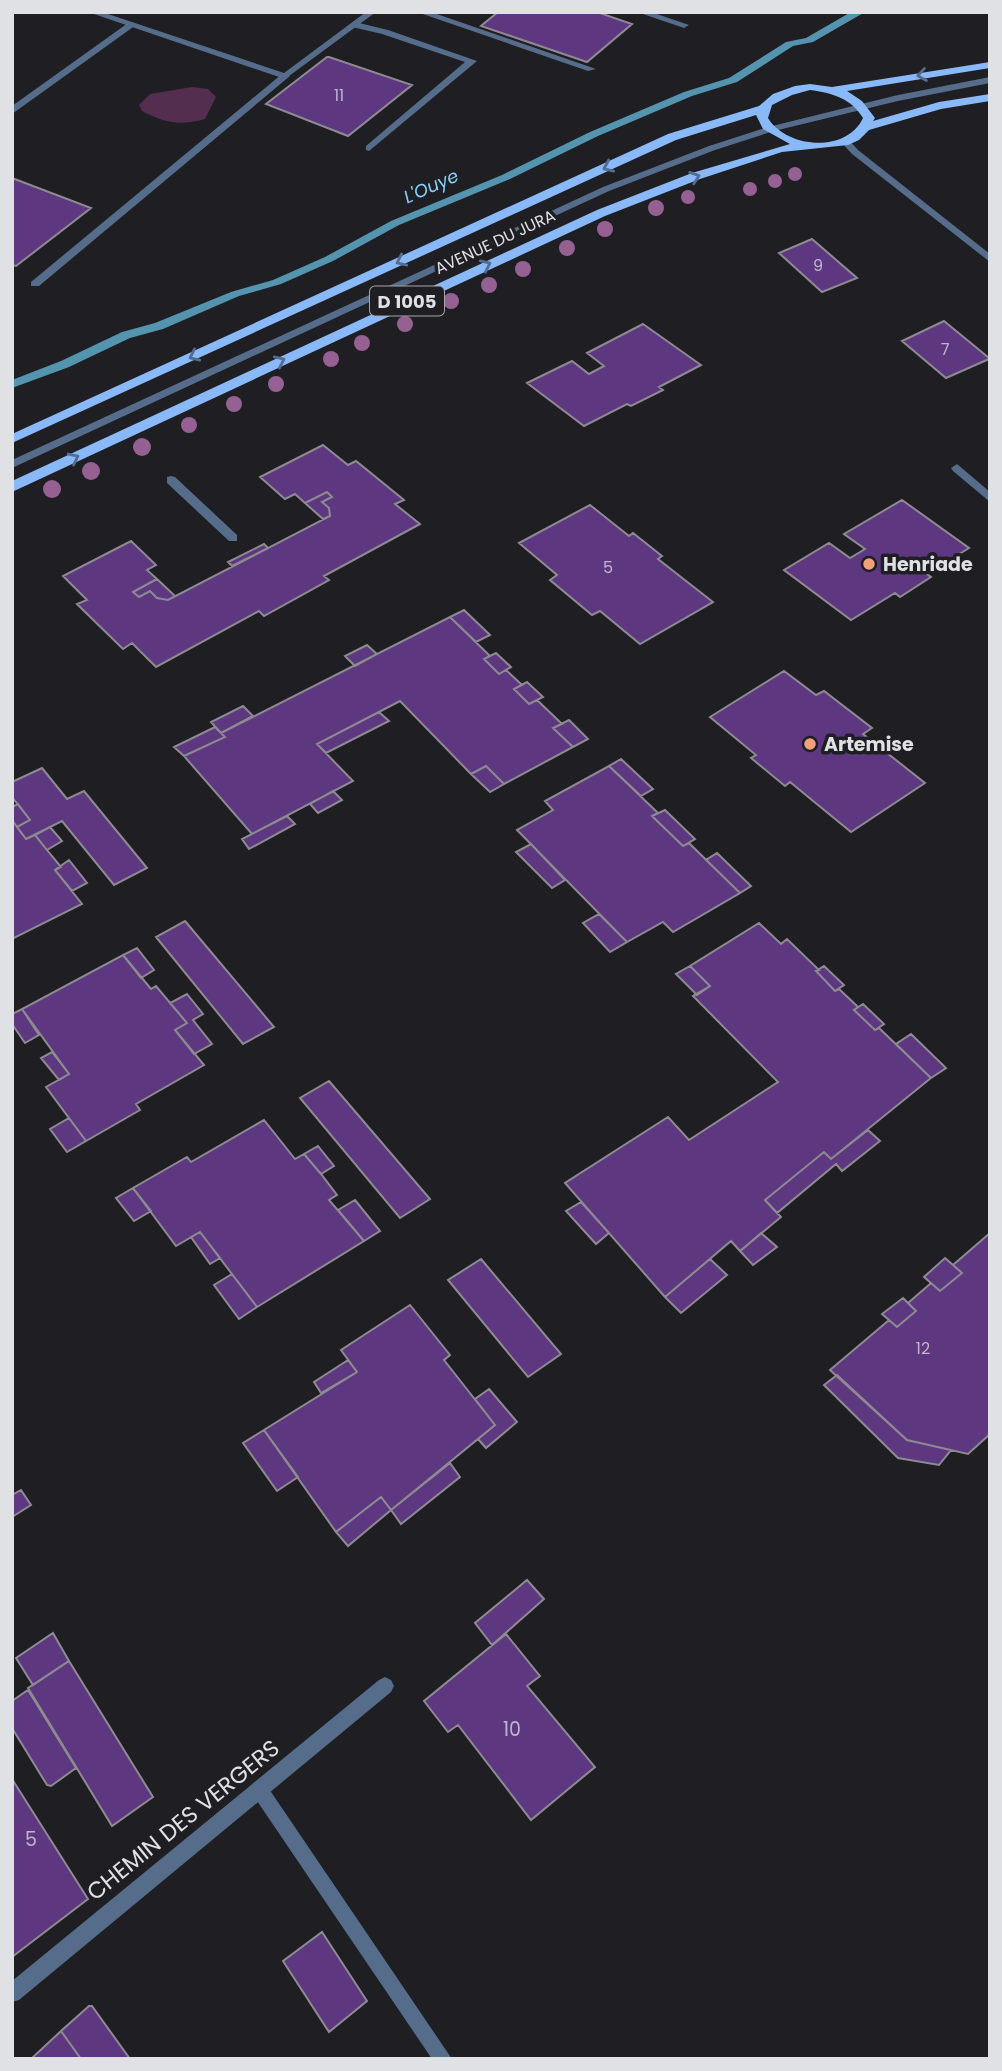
<svg xmlns="http://www.w3.org/2000/svg" width="1002" height="2071" viewBox="0 0 1002 2071" font-family="Poppins,sans-serif">
<style>
.green{fill:#532e4f}
.lines{fill:none;stroke-linecap:round;stroke-linejoin:round}
.stream{fill:#5494af;fill-rule:evenodd}
.building{fill:#5e3781;stroke:#8d8b91;stroke-width:2}
.service{fill:#556c8a;fill-rule:evenodd}
.minor{fill:#556c8a;fill-rule:evenodd}
.primary{fill:#8ab9f9;fill-rule:evenodd}
.tree{fill:#956192}
.oneway{stroke:#546c8e}
.poi-dot{fill:#f1a17c;stroke:#1e1e23;stroke-width:2.5}
.labels{text-anchor:middle;dominant-baseline:central;stroke-width:7;stroke-linejoin:round;paint-order:stroke}
.number-label{font-size:16px;fill:#c0b6cb}
.far-street-label{font-size:16px;fill:#e0e1e4;stroke:#1e1e23}
.far-water-label{font-size:18px;font-style:italic;fill:#87d2f8;stroke:#1e1e23}
.shield{fill:#1e1e23;stroke:#a6a6aa;stroke-width:2}
.shield-label{font-size:18px;font-weight:bold;fill:#e0e1e4}
.poi-label{font-size:19px;font-weight:bold;fill:#e0e1e4;stroke:#1e1e23;text-anchor:start}
.near-number-label{font-size:19px;fill:#c0b6cb}
.near-street-label{font-size:23px;fill:#e0e1e4;stroke:#1e1e23}
</style>
<rect width="100%" height="100%" fill="#1e1e23"/>
<!-- green -->
<path class="green" d="M 192,87 L 208,89 L 216,97 L 205,119 C 180,126 164,123 142,111 L 139,105 L 150,94 Z"/>
<g class="lines">
<!-- stream -->
<path class="stream" d="M 851,12 L 865,12 L 813,42 L 793,46 L 737,82 L 692,96 L 598,136 L 510,179 L 399,225 L 333,261 L 281,284 L 239,296 L 163,329 L 130,338 L 69,367 L 12,388 L 12,380 L 61,361 L 122,332 L 155,323 L 231,292 L 273,280 L 325,257 L 391,221 L 502,175 L 590,132 L 684,92 L 729,78 L 786,42 L 806,38 Z"/>
</g>
<!-- building -->
<path class="building" d="M 498,12 L 597,12 L 632,24 L 587,62 L 481,26 Z
M 327,57 L 329,57 L 412,85 L 348,136 L 266,104 Z
M 12,178 L 91,208 L 16,266 L 12,265 Z
M 812,239 L 857,278 L 822,292 L 779,253 Z
M 944,321 L 989,358 L 989,359 L 946,378 L 902,341 Z
M 643,324 L 701,365 L 659,387 L 663,390 L 631,406 L 627,404 L 584,426 L 527,383 L 572,361 L 589,374 L 604,366 L 587,353 Z
M 323,445 L 348,465 L 356,461 L 404,500 L 395,504 L 420,524 L 324,576 L 329,580 L 264,616 L 259,611 L 156,667 L 132,643 L 123,649 L 77,604 L 87,600 L 63,576 L 131,541 L 156,565 L 147,570 L 157,579 L 133,592 L 139,597 L 150,591 L 157,598 L 168,600 L 330,516 L 329,508 L 322,502 L 332,497 L 327,492 L 305,503 L 295,494 L 285,499 L 260,477 Z
M 327,492 L 332,497 L 322,502 L 329,508 L 330,516 L 323,519 L 305,503 Z
M 902,500 L 969,548 L 927,574 L 931,577 L 900,597 L 895,593 L 851,620 L 784,570 L 829,543 L 850,558 L 865,549 L 844,534 Z
M 590,505 L 629,536 L 633,533 L 662,556 L 658,559 L 713,602 L 640,644 L 600,611 L 592,615 L 550,580 L 557,575 L 519,543 Z
M 264,544 L 268,548 L 232,566 L 228,562 Z
M 157,579 L 175,596 L 168,600 L 157,598 L 150,591 L 139,597 L 133,592 Z
M 464,610 L 490,635 L 476,642 L 450,617 Z
M 450,617 L 490,656 L 484,659 L 499,674 L 506,670 L 522,685 L 514,689 L 529,704 L 537,700 L 562,724 L 553,728 L 573,747 L 504,784 L 486,766 L 471,774 L 400,701 L 317,744 L 353,781 L 252,834 L 184,756 L 225,737 L 221,733 Z
M 367,645 L 377,654 L 355,666 L 345,656 Z
M 496,653 L 511,667 L 499,674 L 484,659 Z
M 784,671 L 816,695 L 824,691 L 872,728 L 863,734 L 925,783 L 851,832 L 790,782 L 785,786 L 751,758 L 756,755 L 710,717 Z
M 527,682 L 543,697 L 529,704 L 514,689 Z
M 243,706 L 253,716 L 221,733 L 211,722 Z
M 379,712 L 389,721 L 326,753 L 317,744 Z
M 569,720 L 588,739 L 573,747 L 553,728 Z
M 215,727 L 225,737 L 184,756 L 174,747 Z
M 621,759 L 653,789 L 641,796 L 609,766 Z
M 486,766 L 504,784 L 490,792 L 471,774 Z
M 609,766 L 658,813 L 652,816 L 683,846 L 689,843 L 740,893 L 673,932 L 663,922 L 627,942 L 517,830 L 553,810 L 545,801 Z
M 42,768 L 67,799 L 84,791 L 147,868 L 114,885 L 62,821 L 26,839 L 17,827 L 30,820 L 12,797 L 12,782 Z
M 333,791 L 342,800 L 318,813 L 310,804 Z
M 18,804 L 30,820 L 17,827 L 12,820 L 12,807 Z
M 665,810 L 695,839 L 683,846 L 652,816 Z
M 287,816 L 295,824 L 249,849 L 242,839 Z
M 12,820 L 26,839 L 35,835 L 47,850 L 61,867 L 55,870 L 82,904 L 12,939 Z
M 50,827 L 62,841 L 47,850 L 35,835 Z
M 531,844 L 565,880 L 552,888 L 516,852 Z
M 717,853 L 751,886 L 740,893 L 706,860 Z
M 69,860 L 87,883 L 72,891 L 55,870 Z
M 599,914 L 627,942 L 610,952 L 583,923 Z
M 185,921 L 274,1027 L 243,1044 L 156,937 Z
M 759,923 L 781,944 L 787,939 L 819,970 L 816,971 L 835,991 L 839,989 L 858,1007 L 854,1010 L 875,1030 L 879,1028 L 931,1078 L 831,1159 L 824,1152 L 765,1200 L 781,1217 L 740,1251 L 731,1241 L 665,1297 L 565,1183 L 668,1117 L 689,1140 L 778,1082 L 693,996 L 710,986 L 690,966 Z
M 137,948 L 154,970 L 141,978 L 123,955 Z
M 123,955 L 151,989 L 156,986 L 187,1023 L 175,1030 L 204,1065 L 136,1104 L 140,1110 L 86,1141 L 46,1087 L 69,1074 L 22,1009 Z
M 690,966 L 710,986 L 697,995 L 676,974 Z
M 824,966 L 844,985 L 835,991 L 816,971 Z
M 187,994 L 203,1014 L 193,1020 L 212,1044 L 194,1054 L 175,1030 L 187,1023 L 170,1003 Z
M 863,1004 L 884,1024 L 875,1030 L 854,1010 Z
M 22,1009 L 39,1035 L 25,1043 L 12,1024 L 12,1014 Z
M 911,1034 L 946,1068 L 931,1078 L 896,1044 Z
M 52,1052 L 69,1074 L 59,1080 L 41,1058 Z
M 329,1081 L 430,1199 L 400,1218 L 300,1098 Z
M 69,1118 L 86,1141 L 67,1152 L 50,1129 Z
M 264,1120 L 295,1159 L 304,1154 L 321,1174 L 337,1195 L 329,1200 L 364,1241 L 257,1307 L 200,1232 L 176,1246 L 133,1188 L 187,1157 L 191,1162 Z
M 868,1130 L 880,1141 L 842,1171 L 836,1164 L 777,1213 L 765,1200 L 824,1152 L 831,1159 Z
M 318,1146 L 334,1166 L 321,1174 L 304,1154 Z
M 133,1188 L 151,1211 L 134,1221 L 116,1198 Z
M 355,1200 L 380,1231 L 364,1241 L 338,1210 Z
M 581,1202 L 609,1233 L 596,1244 L 566,1211 Z
M 200,1232 L 220,1258 L 210,1264 L 191,1237 Z
M 761,1233 L 777,1247 L 753,1265 L 740,1251 Z
M 990,1233 L 990,1434 L 968,1454 L 907,1440 L 830,1370 L 889,1320 L 897,1327 L 916,1311 L 908,1303 L 931,1283 L 940,1291 L 962,1273 L 953,1265 Z
M 945,1258 L 962,1273 L 940,1291 L 924,1277 Z
M 481,1259 L 561,1354 L 528,1377 L 448,1280 Z
M 710,1259 L 727,1275 L 681,1313 L 665,1297 Z
M 232,1274 L 257,1307 L 239,1319 L 214,1285 Z
M 903,1298 L 916,1311 L 897,1327 L 882,1314 Z
M 410,1305 L 450,1355 L 444,1360 L 495,1425 L 391,1510 L 381,1497 L 336,1532 L 264,1430 L 357,1372 L 341,1350 Z
M 348,1360 L 357,1372 L 321,1393 L 314,1382 Z
M 837,1375 L 907,1440 L 951,1450 L 939,1465 L 898,1458 L 824,1385 Z
M 489,1389 L 517,1422 L 486,1448 L 478,1439 L 495,1425 L 475,1399 Z
M 264,1430 L 298,1477 L 277,1491 L 243,1443 Z
M 450,1463 L 460,1477 L 401,1524 L 391,1510 Z
M 21,1490 L 31,1505 L 12,1517 L 12,1495 Z
M 381,1497 L 391,1510 L 348,1546 L 336,1532 Z
M 527,1580 L 544,1599 L 492,1645 L 475,1623 Z
M 53,1633 L 69,1661 L 33,1685 L 16,1658 Z
M 506,1634 L 540,1676 L 527,1686 L 595,1767 L 531,1820 L 458,1725 L 448,1732 L 424,1701 Z
M 69,1661 L 153,1797 L 112,1826 L 28,1688 Z
M 28,1690 L 76,1768 L 51,1786 L 47,1785 L 12,1728 L 12,1701 Z
M 12,1779 L 88,1899 L 12,1957 Z
M 322,1932 L 367,2001 L 329,2032 L 283,1961 Z
M 89,2006 L 92,2006 L 130,2059 L 81,2059 L 61,2031 Z
M 61,2031 L 81,2059 L 31,2059 Z"/>
<g class="lines">
<!-- service -->
<path class="service" d="M 417,12 L 431,12 L 596,69 L 588,71 Z
M 637,12 L 651,12 L 689,25 L 684,28 Z
M 355,22 L 388,30 L 477,61 L 369,151 L 366,150 L 366,146 L 465,62 L 382,34 L 352,27 L 352,23 Z
M 128,23 L 136,25 L 12,114 L 12,106 Z
M 282,74 L 290,76 L 39,286 L 31,286 L 31,282 Z
M 990,77 L 990,83 L 898,101 L 774,131 L 715,150 L 609,191 L 12,468 L 12,460 L 603,187 L 709,146 L 768,127 L 898,95 Z
M 171,476 L 175,477 L 237,535 L 237,541 L 229,541 L 167,483 L 167,477 Z
M 259,1780 L 265,1783 L 452,2059 L 432,2059 L 253,1795 L 250,1789 L 253,1783 Z"/>
<!-- minor -->
<path class="minor" d="M 88,12 L 102,12 L 284,73 L 366,12 L 376,12 L 285,79 Z
M 843,140 L 849,140 L 858,150 L 990,254 L 990,262 L 852,154 L 841,142 Z
M 957,464 L 990,492 L 990,502 L 953,471 L 951,468 Z
M 385,1677 L 391,1680 L 394,1686 L 391,1692 L 19,2000 L 12,2002 L 12,1981 L 379,1680 Z"/>
<!-- primary -->
<path class="primary" d="M 990,62 L 990,68 L 847,91 L 862,101 L 875,118 L 873,121 L 939,102 L 990,94 L 990,101 L 941,109 L 869,130 L 859,140 L 848,145 L 782,152 L 700,179 L 605,216 L 12,492 L 12,481 L 597,210 L 692,173 L 790,144 L 763,129 L 756,115 L 676,140 L 12,443 L 12,434 L 668,134 L 759,106 L 773,94 L 795,86 L 810,84 L 832,87 ZM 810,90 C 832,93 851,98 863,118 C 847,153 787,149 768,118 L 772,105 L 792,95 Z"/>
</g>
<!-- trees -->
<g class="tree">
<circle cx="795" cy="174" r="7"/>
<circle cx="775" cy="181" r="7"/>
<circle cx="750" cy="189" r="7"/>
<circle cx="688" cy="197" r="7"/>
<circle cx="656" cy="208" r="8"/>
<circle cx="605" cy="229" r="8"/>
<circle cx="567" cy="248" r="8"/>
<circle cx="523" cy="269" r="8"/>
<circle cx="489" cy="285" r="8"/>
<circle cx="451" cy="301" r="8"/>
<circle cx="405" cy="324" r="8"/>
<circle cx="362" cy="343" r="8"/>
<circle cx="331" cy="359" r="8"/>
<circle cx="276" cy="384" r="8"/>
<circle cx="234" cy="404" r="8"/>
<circle cx="189" cy="425" r="8"/>
<circle cx="142" cy="447" r="9"/>
<circle cx="91" cy="471" r="9"/>
<circle cx="52" cy="489" r="9"/>
</g>
<!-- one-way arrows -->
<defs><path id="oneway-chevron" d="M-2-3.5L2.5 0L-2 3.5" fill="none" stroke-width="1.6" stroke-linecap="round" stroke-linejoin="round" transform="scale(1.75)"/></defs>
<g class="oneway">
<use href="#oneway-chevron" transform="translate(922 75) rotate(171)"/>
<use href="#oneway-chevron" transform="translate(608 167) rotate(156)"/>
<use href="#oneway-chevron" transform="translate(695 177) rotate(-19)"/>
<use href="#oneway-chevron" transform="translate(401 261) rotate(155)"/>
<use href="#oneway-chevron" transform="translate(486 265) rotate(-25)"/>
<use href="#oneway-chevron" transform="translate(194 356) rotate(155)"/>
<use href="#oneway-chevron" transform="translate(280 361) rotate(-25)"/>
<use href="#oneway-chevron" transform="translate(74 458) rotate(-26)"/>
</g>
<!-- markers -->
<g class="poi-dot">
<circle cx="869" cy="564" r="7"/>
<circle cx="810" cy="744" r="7"/>
</g>
<g class="labels">
<!-- number labels -->
<g class="number-label">
<text x="339" y="95">11</text>
<text x="818" y="265">9</text>
<text x="945" y="349">7</text>
<text x="608" y="567">5</text>
<text x="923" y="1348">12</text>
</g>
<!-- far-street labels -->
<g class="far-street-label">
<text transform="translate(495 242) rotate(-25)">AVENUE DU JURA</text>
</g>
<!-- far-water labels -->
<g class="far-water-label">
<text transform="translate(431 186) rotate(-24)">L'Ouye</text>
</g>
<!-- shield labels -->
<rect class="shield" x="370" y="286.5" width="74" height="29" rx="5"/>
<g class="shield-label">
<text x="407" y="301">D 1005</text>
</g>
<!-- poi labels -->
<g class="poi-label">
<text x="883" y="564">Henriade</text>
<text x="824" y="744">Artemise</text>
</g>
<!-- near-number labels -->
<g class="near-number-label">
<text x="512" y="1729">10</text>
<text x="31" y="1839">5</text>
</g>
<!-- near-street labels -->
<g class="near-street-label">
<text transform="translate(183 1820) rotate(-39)">CHEMIN DES VERGERS</text>
</g>
</g>
<!-- border -->
<rect width="1002" height="2071" fill="none" stroke="#e0e1e4" stroke-width="28"/>
</svg>
